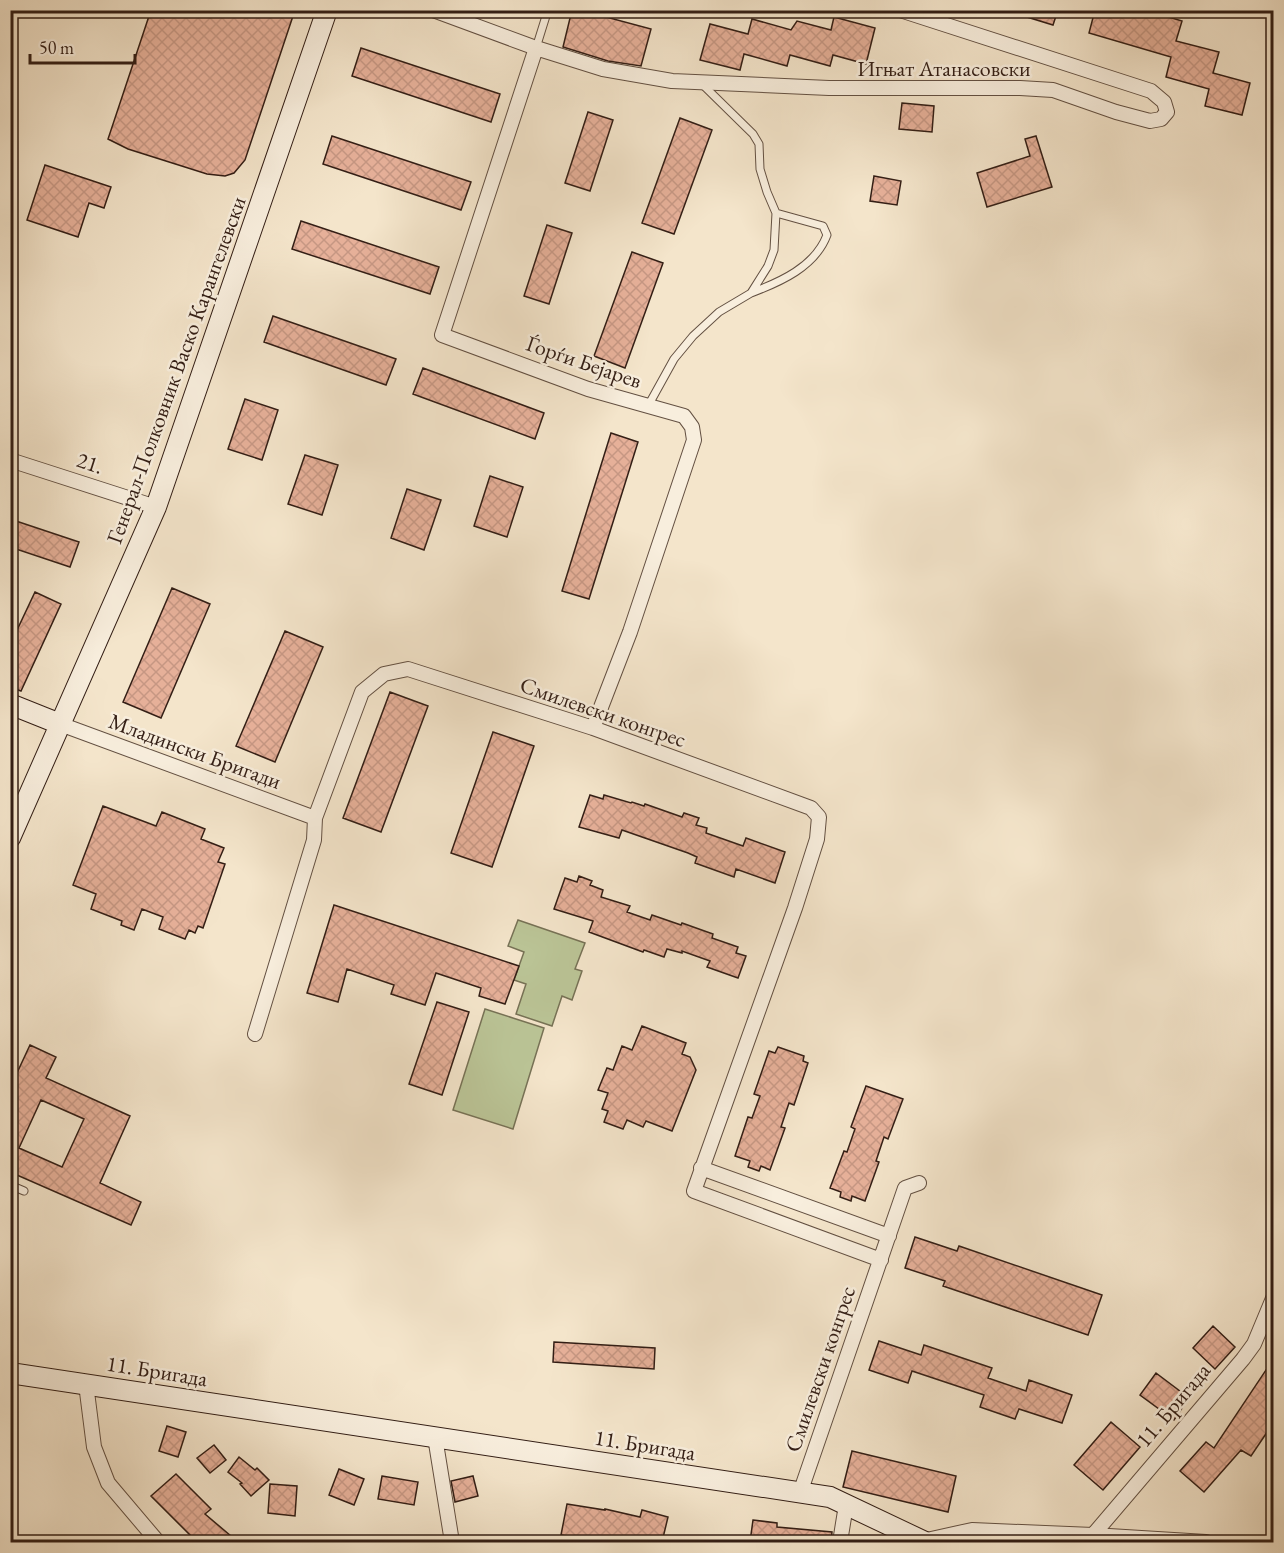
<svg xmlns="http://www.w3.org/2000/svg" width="1284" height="1553" viewBox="0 0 1284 1553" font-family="'EB Garamond',serif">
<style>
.pitch{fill:#bbc597;stroke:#777256;stroke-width:1.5}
.building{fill:url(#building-cross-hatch);stroke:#331e15;stroke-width:1.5;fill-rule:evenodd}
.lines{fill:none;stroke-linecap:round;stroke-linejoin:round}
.lane-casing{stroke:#635042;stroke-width:9}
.street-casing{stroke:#635042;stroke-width:16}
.secondary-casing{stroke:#331e15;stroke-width:22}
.lane{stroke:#f8eedd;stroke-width:7}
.street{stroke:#f8eedd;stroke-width:14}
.secondary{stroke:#f8eedd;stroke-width:20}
.labels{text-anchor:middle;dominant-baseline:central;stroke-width:5;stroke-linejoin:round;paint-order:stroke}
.street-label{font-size:22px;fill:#331e15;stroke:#f8eedd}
</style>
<defs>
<pattern id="building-cross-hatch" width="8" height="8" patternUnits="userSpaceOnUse" patternTransform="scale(1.5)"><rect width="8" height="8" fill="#e6b099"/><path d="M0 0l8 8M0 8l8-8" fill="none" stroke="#c69783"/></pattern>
</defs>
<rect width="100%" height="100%" fill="#f4e5cb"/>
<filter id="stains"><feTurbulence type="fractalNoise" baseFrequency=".00333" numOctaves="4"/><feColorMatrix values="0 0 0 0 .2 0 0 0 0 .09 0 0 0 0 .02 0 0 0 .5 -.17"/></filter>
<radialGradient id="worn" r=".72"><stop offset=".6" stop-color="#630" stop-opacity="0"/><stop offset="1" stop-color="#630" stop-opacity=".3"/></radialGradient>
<!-- pitch -->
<path class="pitch" d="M 518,920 L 585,943 L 575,969 L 582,971 L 572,1000 L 562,996 L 552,1026 L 516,1014 L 526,984 L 514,980 L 524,952 L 508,946 Z
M 485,1009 L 544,1028 L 513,1129 L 453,1110 Z"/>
<!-- building -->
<path class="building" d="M 151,10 L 295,10 L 245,160 L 234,173 L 225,176 L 207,174 L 128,149 L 108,139 Z
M 572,10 L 607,10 L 606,17 L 651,29 L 641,66 L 608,61 L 563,47 Z
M 1015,10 L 1058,10 L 1053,25 L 1014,13 Z
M 1095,10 L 1145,10 L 1182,21 L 1176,41 L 1219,52 L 1213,73 L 1250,83 L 1242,115 L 1205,106 L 1209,89 L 1166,77 L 1171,57 L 1089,33 Z
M 834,17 L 875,28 L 866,64 L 833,55 L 830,66 L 790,55 L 787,66 L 744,54 L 740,70 L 700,60 L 710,24 L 748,34 L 752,19 L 791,30 L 797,21 L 831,30 Z
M 361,48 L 500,94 L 491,122 L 352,76 Z
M 902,103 L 934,106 L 932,132 L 899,129 Z
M 588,112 L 613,120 L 590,191 L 565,183 Z
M 680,118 L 712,130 L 674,234 L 642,223 Z
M 332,136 L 471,182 L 461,210 L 323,164 Z
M 1036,136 L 1052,187 L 987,207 L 977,173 L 1030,156 L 1025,139 Z
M 45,165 L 111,187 L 104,208 L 89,203 L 78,237 L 27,220 Z
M 874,176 L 901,181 L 897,205 L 870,201 Z
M 301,221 L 439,267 L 430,294 L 292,249 Z
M 547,225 L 572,233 L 549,304 L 524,296 Z
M 632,252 L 663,263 L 625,368 L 594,356 Z
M 273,316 L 396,359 L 386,385 L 264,342 Z
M 423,368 L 544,413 L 535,439 L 413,394 Z
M 245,399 L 278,410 L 262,460 L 228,449 Z
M 611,433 L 638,442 L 589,599 L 562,591 Z
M 305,455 L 338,465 L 322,515 L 288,504 Z
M 490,476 L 523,487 L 507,537 L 474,526 Z
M 407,489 L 441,500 L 424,550 L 391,538 Z
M 10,519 L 79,542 L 70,567 L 10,547 Z
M 172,588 L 210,604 L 161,718 L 123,702 Z
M 35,592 L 61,604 L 21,691 L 10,687 L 10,645 Z
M 285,631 L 323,647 L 275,762 L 236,746 Z
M 390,692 L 428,706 L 381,832 L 343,818 Z
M 493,732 L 534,746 L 492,867 L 451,853 Z
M 590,795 L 603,799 L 604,795 L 631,803 L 632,802 L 644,806 L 645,804 L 682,817 L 684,813 L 699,818 L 696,825 L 707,828 L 706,833 L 743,846 L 746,838 L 785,852 L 775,883 L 736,869 L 734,877 L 695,863 L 697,857 L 688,853 L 622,830 L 619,838 L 579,827 Z
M 103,806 L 156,826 L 162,812 L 205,829 L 201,839 L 224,848 L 218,862 L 225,864 L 203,928 L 198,926 L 195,933 L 189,930 L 185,939 L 159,929 L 163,917 L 142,909 L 134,930 L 121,925 L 122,921 L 91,909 L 96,894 L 73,885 Z
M 579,876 L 592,881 L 590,885 L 603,890 L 601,897 L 630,906 L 627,912 L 650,920 L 652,915 L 681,925 L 682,923 L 713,934 L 712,938 L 738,947 L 736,953 L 746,956 L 738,978 L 707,967 L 710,961 L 682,951 L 682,953 L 667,949 L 664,957 L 644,950 L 643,952 L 589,932 L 593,921 L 554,909 L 565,878 L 577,882 Z
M 334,905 L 519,966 L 505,1004 L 479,996 L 481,988 L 436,973 L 425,1005 L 391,994 L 394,985 L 347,969 L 338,1002 L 307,993 Z
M 437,1002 L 469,1012 L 442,1095 L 409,1084 Z
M 642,1026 L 686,1043 L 682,1054 L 690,1057 L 696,1070 L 672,1131 L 646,1121 L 643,1127 L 627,1120 L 623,1129 L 604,1122 L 608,1111 L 602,1109 L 608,1093 L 598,1090 L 607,1068 L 613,1070 L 622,1046 L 632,1050 Z
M 30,1045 L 56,1057 L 46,1078 L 130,1116 L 100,1183 L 141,1202 L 131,1225 L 10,1172 L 10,1088 ZM 41,1100 L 84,1119 L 62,1167 L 19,1148 Z
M 778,1047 L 804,1056 L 803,1061 L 808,1063 L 794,1105 L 789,1103 L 781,1127 L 785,1128 L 770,1170 L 761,1166 L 759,1171 L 748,1167 L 750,1161 L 735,1156 L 748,1117 L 752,1118 L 760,1096 L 754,1094 L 769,1051 L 775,1053 Z
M 866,1086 L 903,1099 L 888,1139 L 884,1137 L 876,1161 L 879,1162 L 865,1201 L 852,1196 L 851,1201 L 840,1197 L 841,1192 L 830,1188 L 844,1151 L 847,1152 L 855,1129 L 851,1127 Z
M 915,1237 L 957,1251 L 959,1246 L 1102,1295 L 1088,1335 L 943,1286 L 945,1281 L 905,1268 Z
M 1213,1326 L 1235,1347 L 1215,1369 L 1193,1348 Z
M 879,1341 L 921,1355 L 924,1345 L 992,1368 L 988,1378 L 1026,1391 L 1029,1380 L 1072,1395 L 1062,1423 L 1019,1409 L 1015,1419 L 980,1407 L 984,1395 L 912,1371 L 908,1383 L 869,1370 Z
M 554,1342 L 655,1348 L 654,1369 L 553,1362 Z
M 1274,1358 L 1274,1422 L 1251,1456 L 1241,1450 L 1204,1492 L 1180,1471 L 1206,1442 L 1214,1448 Z
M 1156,1373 L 1189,1398 L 1174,1420 L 1140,1395 Z
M 1111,1422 L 1140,1447 L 1103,1490 L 1074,1465 Z
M 167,1426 L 186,1432 L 178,1457 L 159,1451 Z
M 214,1445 L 226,1460 L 210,1473 L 197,1458 Z
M 852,1451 L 956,1476 L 948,1512 L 843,1487 Z
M 239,1457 L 255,1470 L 257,1468 L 269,1480 L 251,1496 L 240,1484 L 242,1483 L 228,1472 Z
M 339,1469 L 364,1479 L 354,1505 L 329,1495 Z
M 176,1474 L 211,1509 L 205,1514 L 238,1542 L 185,1542 L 191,1536 L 151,1496 Z
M 382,1476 L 418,1482 L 414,1505 L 378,1499 Z
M 473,1476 L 478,1496 L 455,1502 L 451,1481 Z
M 270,1484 L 297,1486 L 295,1516 L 268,1513 Z
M 567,1504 L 605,1510 L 605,1509 L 640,1517 L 642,1510 L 668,1517 L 662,1542 L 597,1542 L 561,1535 Z
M 753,1520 L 777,1523 L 777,1527 L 832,1532 L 831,1542 L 750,1542 Z"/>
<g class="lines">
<!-- lane casing -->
<g class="lane-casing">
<path id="lane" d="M 536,48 L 546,16
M 751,293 C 780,282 815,267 827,235 L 823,226 L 776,213
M 648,406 L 674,359 L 693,336 L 719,312 L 751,293 L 768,266 L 774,250 L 776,213 L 767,192 L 760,169 L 759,144 L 753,134 L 702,84
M 10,1185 L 24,1191"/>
</g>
<!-- street casing -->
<g class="street-casing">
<path id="street" d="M 433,10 L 536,48 L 603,69 L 672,81 L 829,88 L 1020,88 L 1053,90 L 1116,112 L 1150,121 L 1161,119 L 1167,112 L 1164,102 L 1151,91 L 900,10
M 536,48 L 442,335 L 588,389 L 684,416 L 692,427 L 694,440 L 630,632 L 593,728
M 10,460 L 156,507
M 60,724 L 315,818
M 255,1034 L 314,840 L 315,818 L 362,692 L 384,674 L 408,669 L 593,728 L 811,808 L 819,817 L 817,839 L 795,908 L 694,1191 L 881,1260
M 701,1168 L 889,1236
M 86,1384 L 94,1447 L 108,1483 L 158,1542
M 435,1437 L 452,1542
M 800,1493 L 905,1188 L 919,1183
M 1093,1535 L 1243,1359 L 1254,1344 L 1274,1296
M 840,1542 L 846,1505
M 922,1542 L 922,1541 L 972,1530 L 1093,1535 L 1206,1542"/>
</g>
<!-- secondary casing -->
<g class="secondary-casing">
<path id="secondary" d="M 10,704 L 60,724
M 10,838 L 156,507 L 327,10
M 10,1373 L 830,1497 L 925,1542"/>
</g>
<!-- lane -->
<use href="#lane" class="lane"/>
<!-- street -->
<use href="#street" class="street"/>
<!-- secondary -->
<use href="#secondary" class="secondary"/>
</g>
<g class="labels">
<!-- street labels -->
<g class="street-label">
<text x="944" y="68">Игњат Атанасовски</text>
<text transform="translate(584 362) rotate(19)">Ѓорѓи Бејарев</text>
<text transform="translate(176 370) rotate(-70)">Генерал-Полковник Васко Карангелевски</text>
<text transform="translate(90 463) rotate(18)">21.</text>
<text transform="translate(603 712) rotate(19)">Смилевски конгрес</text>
<text transform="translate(195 751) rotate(20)">Младински Бригади</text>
<text transform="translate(820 1369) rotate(-71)">Смилевски конгрес</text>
<text transform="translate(157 1371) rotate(9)">11. Бригада</text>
<text transform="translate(1173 1405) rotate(-50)">11. Бригада</text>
<text transform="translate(645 1445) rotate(9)">11. Бригада</text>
</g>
</g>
<!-- margin -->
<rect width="1284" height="1553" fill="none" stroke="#f4e5cb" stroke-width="36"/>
<rect x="12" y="12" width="1260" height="1529" fill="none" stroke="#331e15" stroke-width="3"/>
<rect x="18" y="18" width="1248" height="1517" fill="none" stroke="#331e15" stroke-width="1.5"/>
<!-- scale -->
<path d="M30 54v9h105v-9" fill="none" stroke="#331e15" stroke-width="3"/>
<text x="39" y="54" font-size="18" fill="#331e15" stroke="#f8eedd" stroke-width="4.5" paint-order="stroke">50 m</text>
<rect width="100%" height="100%" filter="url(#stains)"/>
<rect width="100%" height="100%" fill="url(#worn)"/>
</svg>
